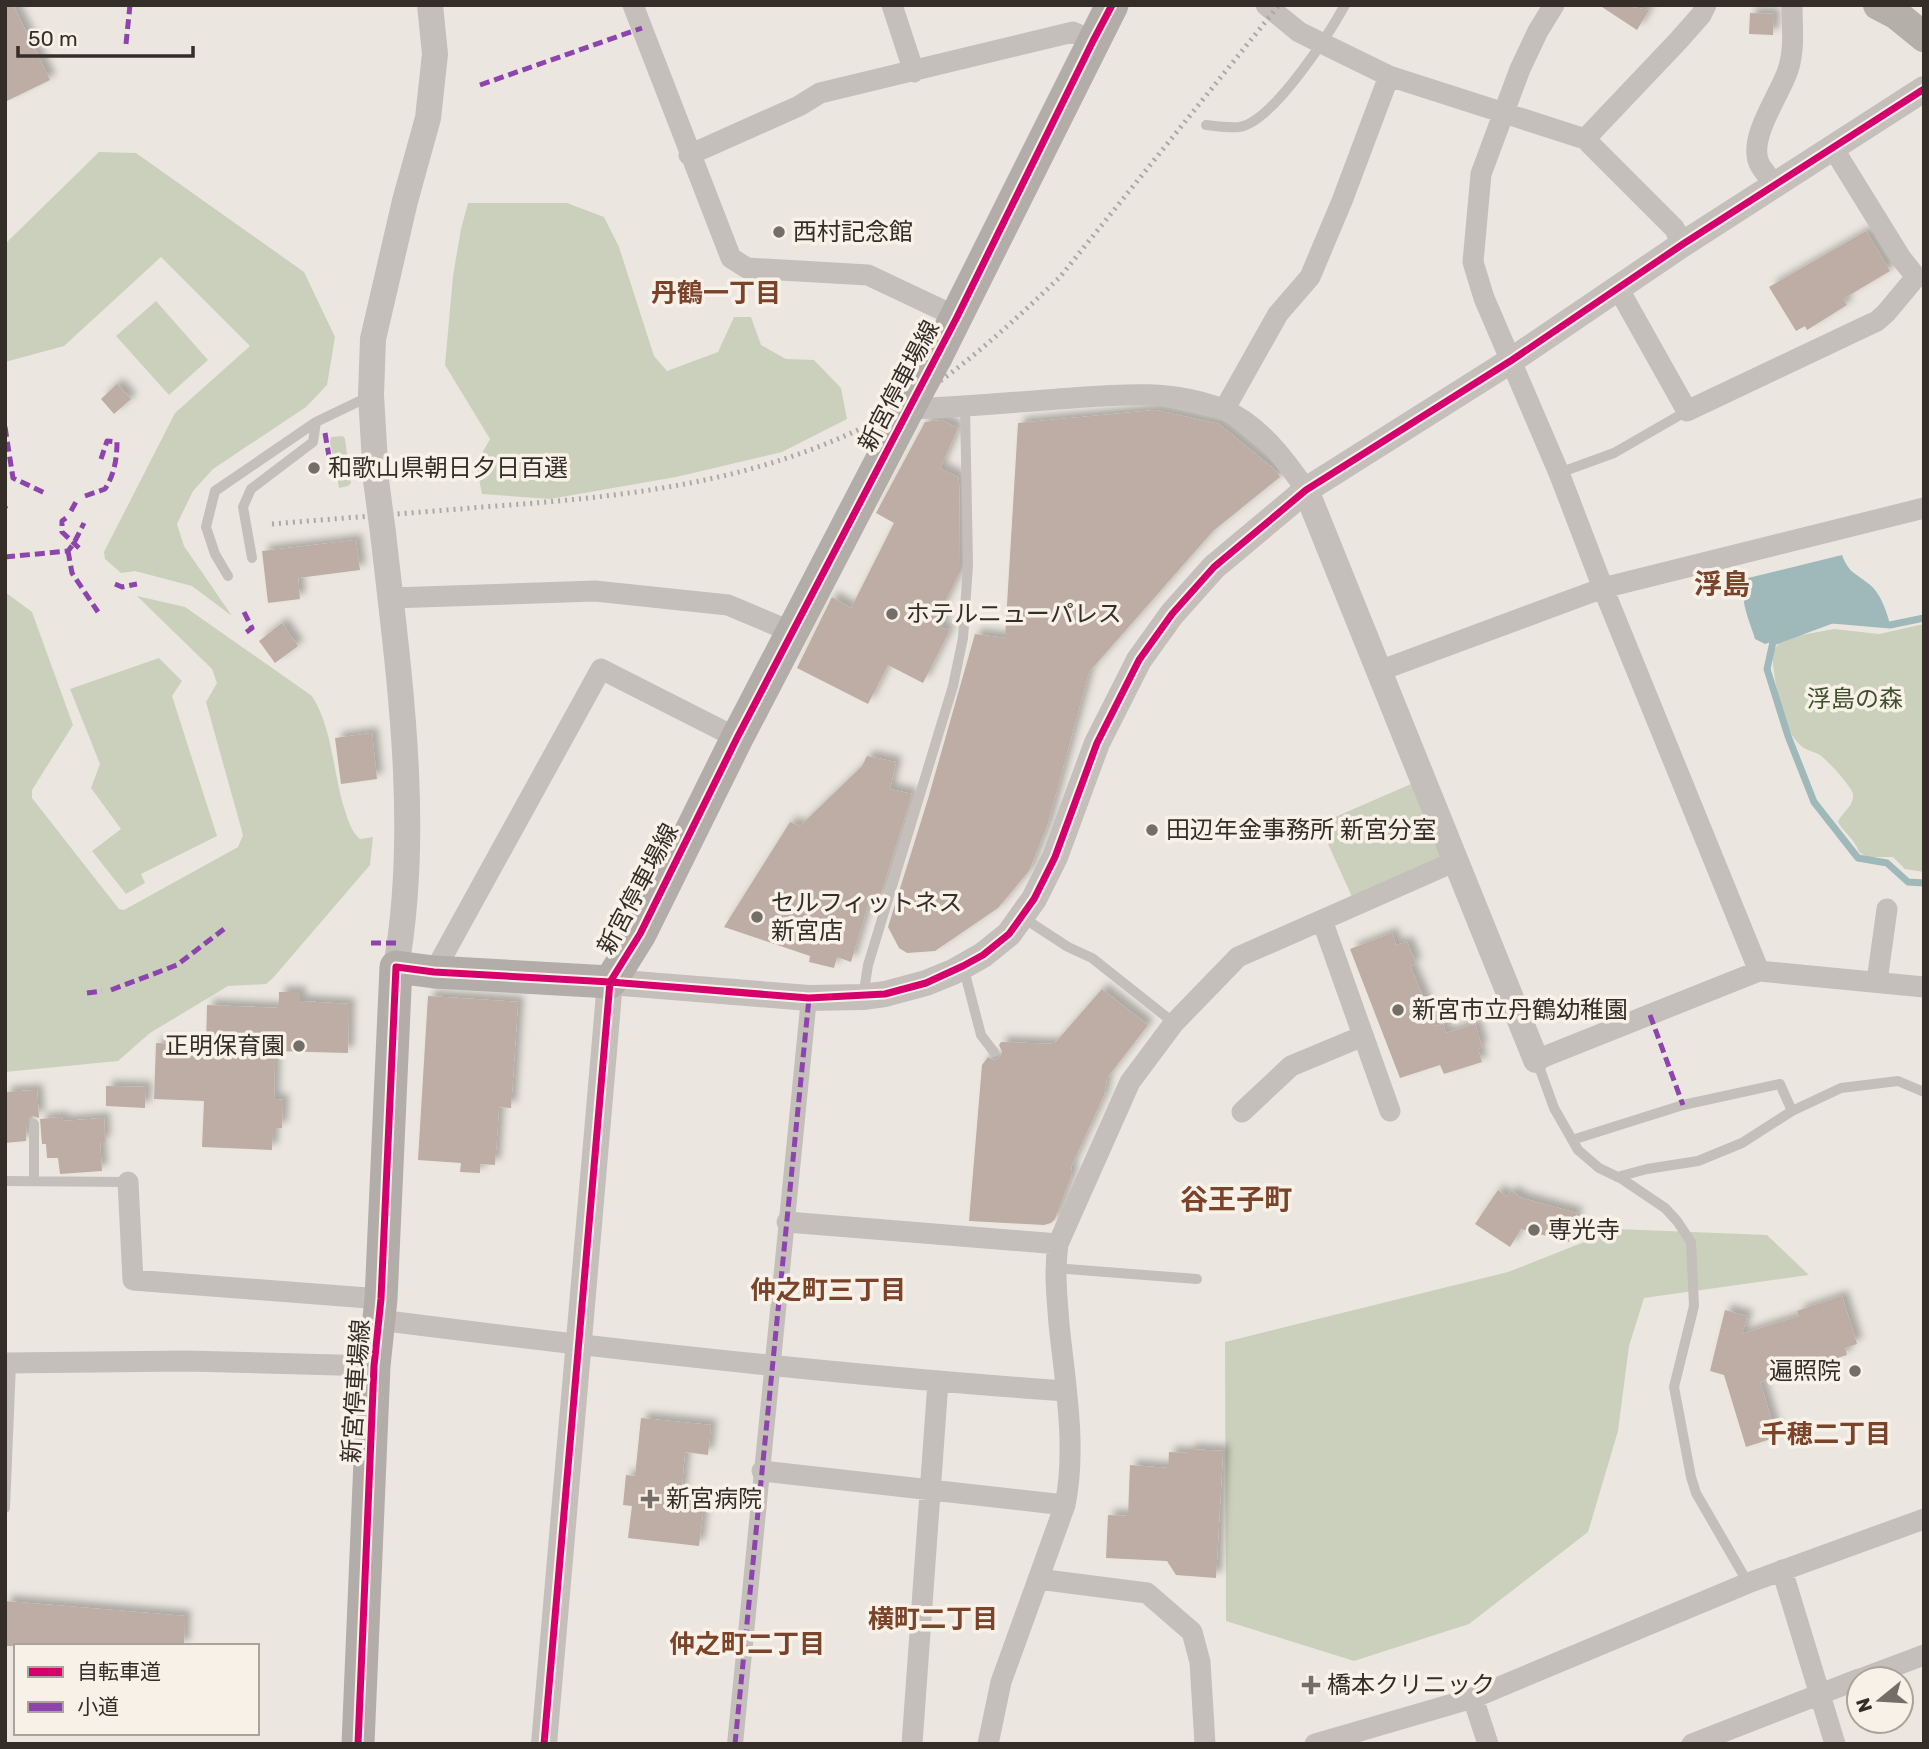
<svg xmlns="http://www.w3.org/2000/svg" width="1929" height="1749" viewBox="0 0 1929 1749" font-family="Rubik,'Noto Sans JP',sans-serif">
<style>
.green{fill:#cbd0bc}
.water{fill:#9fb8ba}
.lines{fill:none;stroke-linecap:round;stroke-linejoin:round}
.stream{stroke:#9fb8ba;stroke-width:7}
.building{fill:#bdada4;filter:url(#shadow)}
.service{stroke:#c4bfba;stroke-width:10}
.pedestrian{stroke:#c4bfba;stroke-width:16}
.minor{stroke:#c4bfba;stroke-width:21}
.tertiary{stroke:#c4bfba;stroke-width:26}
.secondary{stroke:#b5afaa;stroke-width:30}
.primary{stroke:#b2ada9;stroke-width:33}
.rail{stroke:#aca8a4;stroke-width:5;stroke-dasharray:2 5;stroke-linecap:butt}
.tertiary-bridge{stroke:#c4bfba;stroke-width:26}
.primary-bridge{stroke:#b2ada9;stroke-width:33}
.quiet{stroke:#8e44ad;stroke-width:5;stroke-dasharray:10 5;stroke-linecap:butt}
.cycleway-casing{stroke:#f7f1e8;stroke-width:11}
.cycleway{stroke:#d6006c;stroke-width:7}
.poi-dot{fill:#746e68;stroke:#f7f1e8;stroke-width:2.5}
.labels{text-anchor:middle;dominant-baseline:central;stroke-width:7;stroke-linejoin:round;paint-order:stroke}
.poi-label{font-size:24px;fill:#342d28;stroke:#f7f1e8;text-anchor:start}
.street-label{font-size:24px;fill:#342d28;stroke:#f7f1e8}
.park-label{font-size:24px;fill:#41502f;stroke:#f7f1e8}
.neighbourhood-label{font-size:26px;font-weight:bold;fill:#7a432a;stroke:#f7f1e8}
.quarter-label{font-size:28px;font-weight:bold;fill:#7a432a;stroke:#f7f1e8}
</style>
<defs>
<filter id="shadow"><feDropShadow dx="6" dy="-6" stdDeviation="3.5" flood-color="#0004"/></filter>
</defs>
<rect width="100%" height="100%" fill="#ebe7e0"/>
<!-- green -->
<path class="green" d="M 99,152 L 136,153 L 304,272 L 335,337 L 327,385 L 306,407 L 213,469 L 193,491 L 177,524 L 184,546 L 232,616 L 192,586 L 135,571 L 121,573 L 105,559 L 104,552 L 175,413 L 250,346 L 161,257 L 64,346 L 5,362 L 5,244 Z
M 468,203 L 567,203 L 604,217 L 619,247 L 654,356 L 667,371 L 718,352 L 734,317 L 751,317 L 761,345 L 786,359 L 814,360 L 841,388 L 847,419 L 782,452 L 676,477 L 550,499 L 482,494 L 476,464 L 490,439 L 445,365 L 453,276 L 461,229 Z
M 156,301 L 208,360 L 169,395 L 116,336 Z
M 343,436 L 345,439 L 351,483 L 348,486 L 339,488 L 330,442 L 331,437 Z
M 5,592 L 32,612 L 73,725 L 32,790 L 32,798 L 119,909 L 124,910 L 238,847 L 243,835 L 206,702 L 217,683 L 212,669 L 137,596 L 185,607 L 312,696 C 333,729 333,774 345,811 C 349,822 351,831 360,839 L 373,837 L 370,865 L 273,978 L 266,984 L 228,986 L 150,1033 L 118,1061 L 5,1072 Z
M 1924,624 L 1924,872 L 1905,869 L 1893,857 L 1867,857 L 1859,852 C 1855,839 1844,833 1838,822 C 1842,812 1854,807 1853,794 C 1852,787 1825,757 1818,754 C 1812,751 1805,750 1799,744 C 1780,725 1774,678 1772,652 L 1780,642 L 1796,636 L 1834,629 L 1879,634 Z
M 159,658 L 182,681 L 172,696 L 217,836 L 141,874 L 145,883 L 126,894 L 92,851 L 121,829 L 91,788 L 100,764 L 70,689 Z
M 1418,781 L 1450,858 L 1353,899 L 1319,824 Z
M 1617,1229 L 1767,1235 L 1809,1275 L 1644,1298 L 1629,1346 L 1618,1431 L 1588,1532 L 1469,1624 L 1354,1661 L 1226,1621 L 1225,1342 L 1508,1272 Z"/>
<!-- water -->
<path class="water" d="M 1842,555 C 1849,573 1854,572 1869,584 C 1880,592 1887,612 1890,625 L 1832,620 L 1765,644 L 1755,639 C 1750,622 1736,594 1748,578 Z"/>
<g class="lines">
<!-- stream -->
<path class="stream" d="M 1924,618 L 1890,625 L 1832,620 L 1773,642 L 1767,669 L 1788,736 L 1814,802 L 1858,858 L 1887,863 L 1908,882 L 1924,883"/>
</g>
<!-- building -->
<path class="building" d="M 5,5 L 13,5 L 50,80 L 5,102 Z
M 1599,5 L 1620,5 L 1649,10 L 1637,30 Z
M 1750,13 L 1774,14 L 1773,35 L 1749,34 Z
M 1866,231 L 1890,271 L 1843,299 L 1847,305 L 1807,330 L 1805,326 L 1796,331 L 1769,287 Z
M 117,384 L 131,399 L 114,414 L 101,399 Z
M 1156,410 L 1219,424 L 1274,469 L 1280,477 L 1213,531 L 1089,672 L 1048,823 L 1029,871 L 998,908 L 935,951 L 907,953 L 899,948 L 888,927 L 928,799 L 975,634 L 1005,638 L 1018,423 Z
M 942,420 L 958,428 L 940,468 L 958,477 L 959,483 L 960,572 L 938,616 L 945,619 L 941,628 L 950,630 L 923,683 L 888,665 L 868,704 L 797,668 L 832,597 L 851,608 L 894,523 L 876,513 L 925,422 Z
M 356,540 L 360,570 L 298,578 L 300,599 L 268,603 L 262,551 Z
M 282,623 L 298,646 L 275,663 L 259,641 Z
M 372,733 L 377,779 L 341,784 L 335,738 Z
M 867,756 L 896,762 L 890,789 L 912,794 L 877,907 L 871,895 L 851,962 L 837,957 L 834,968 L 809,962 L 810,956 L 724,927 L 790,822 L 800,826 L 862,766 Z
M 1392,933 L 1396,945 L 1407,942 L 1416,964 L 1410,966 L 1436,1026 L 1443,1024 L 1446,1033 L 1475,1024 L 1482,1047 L 1478,1049 L 1482,1062 L 1444,1074 L 1440,1065 L 1400,1078 L 1350,949 Z
M 1102,989 L 1148,1025 L 1107,1078 L 1104,1095 L 1071,1167 L 1072,1174 L 1055,1219 L 1051,1223 L 1044,1225 L 969,1221 L 982,1065 L 988,1057 L 994,1060 L 999,1058 L 1002,1052 L 999,1045 L 1001,1042 L 1054,1044 Z
M 279,992 L 300,992 L 300,1001 L 349,1004 L 348,1053 L 275,1051 L 274,1099 L 283,1100 L 282,1128 L 273,1128 L 272,1150 L 202,1147 L 204,1101 L 154,1099 L 156,1043 L 206,1045 L 207,1005 L 279,1008 Z
M 428,996 L 518,1002 L 511,1108 L 499,1107 L 495,1165 L 480,1164 L 480,1173 L 460,1172 L 461,1163 L 418,1160 Z
M 106,1086 L 146,1087 L 145,1108 L 106,1106 Z
M 37,1090 L 39,1118 L 33,1116 L 27,1121 L 26,1141 L 5,1143 L 5,1092 Z
M 62,1117 L 63,1121 L 104,1118 L 105,1142 L 100,1142 L 102,1171 L 60,1174 L 58,1158 L 47,1158 L 46,1144 L 42,1144 L 40,1119 Z
M 1498,1190 L 1507,1197 L 1511,1191 L 1522,1198 L 1577,1213 L 1569,1242 L 1521,1229 L 1510,1247 L 1475,1224 Z
M 1842,1296 L 1857,1344 L 1845,1348 L 1847,1355 L 1760,1382 L 1777,1437 L 1746,1447 L 1724,1375 L 1710,1371 L 1725,1310 L 1747,1316 L 1742,1334 L 1799,1316 L 1797,1311 Z
M 641,1418 L 711,1425 L 708,1455 L 685,1452 L 681,1496 L 688,1497 L 687,1502 L 704,1504 L 699,1546 L 628,1538 L 632,1506 L 623,1505 L 626,1475 L 635,1476 Z
M 1189,1449 L 1223,1451 L 1216,1578 L 1176,1575 L 1167,1561 L 1106,1558 L 1108,1515 L 1128,1516 L 1130,1465 L 1168,1468 L 1169,1452 L 1189,1453 Z
M 5,1601 L 185,1616 L 184,1646 L 5,1646 Z"/>
<g class="lines">
<!-- service -->
<path class="service" d="M 1206,125 C 1216,126 1228,128 1239,127 C 1272,123 1329,34 1345,5
M 1559,473 L 1614,453 L 1687,411
M 252,558 L 243,507 L 251,489 L 313,442 L 316,422
M 228,576 L 215,554 L 206,527 L 215,491 L 316,422 L 370,396
M 1022,917 L 1068,947 L 1092,958 L 1174,1023
M 963,966 L 981,1035 L 994,1052
M 863,997 L 868,965 L 953,686 L 963,638 L 968,565 L 965,407
M 1537,1061 L 1554,1108 L 1578,1150 L 1599,1168 L 1622,1179 L 1665,1208 L 1677,1221 L 1691,1242 L 1694,1306 L 1674,1387 L 1691,1477 L 1696,1493 L 1748,1583
M 34,1124 L 34,1181
M 1572,1140 L 1683,1105 L 1780,1084 L 1792,1111
M 1617,1177 L 1647,1169 L 1698,1161 L 1742,1143 L 1792,1111 L 1841,1088 L 1898,1081 L 1924,1092
M 5,1181 L 128,1182
M 1054,1268 L 1197,1279
M 5,1508 L 11,1364"/>
<!-- pedestrian -->
<path class="pedestrian" d="M 735,1744 L 809,998"/>
<!-- minor -->
<path class="minor" d="M 633,5 L 731,258 L 747,268 L 868,275 L 957,317
M 892,5 L 914,72
M 1266,5 L 1299,32 L 1389,76 L 1585,139 L 1674,228 L 1683,244
M 1554,5 L 1538,31 L 1520,69 L 1481,174 L 1473,262 L 1484,298 L 1559,473 L 1603,588 L 1759,971
M 1585,139 L 1678,41 L 1701,15 L 1706,5
M 689,155 L 799,106 L 820,93 L 1073,32 L 1093,41
M 1775,185 C 1770,178 1762,170 1759,163 C 1748,137 1780,95 1788,70 C 1795,49 1792,27 1792,5
M 1618,288 L 1687,411 L 1877,321 L 1886,313 L 1916,277 L 1901,258 L 1833,148
M 908,409 C 958,407 1008,403 1058,399 C 1114,395 1168,388 1222,409 C 1258,423 1285,459 1306,490
M 1224,410 L 1278,314 L 1310,277 L 1342,201 L 1389,76
M 391,598 L 595,591 L 728,605 L 792,632
M 1379,671 L 1603,588 L 1924,508
M 1322,920 L 1390,1111
M 434,972 L 601,669 L 737,738
M 1877,981 L 1887,909
M 1536,1060 L 1759,971 L 1924,987
M 1242,1112 L 1291,1066 L 1363,1036
M 128,1182 L 133,1280 L 381,1299
M 787,1222 L 1058,1244
M 379,1320 C 607,1349 836,1375 1066,1391
M 5,1363 L 187,1361 L 374,1366
M 762,1471 L 1065,1505
M 1782,1570 L 1835,1744
M 1038,1579 L 1147,1593 L 1192,1632 L 1200,1662 L 1205,1744
M 1860,1679 L 1924,1655
M 1473,1698 L 1488,1744
M 912,1744 L 938,1382
M 988,1744 L 1001,1682 L 1065,1505 C 1077,1447 1065,1383 1059,1324 C 1057,1297 1054,1272 1058,1244 L 1130,1082 L 1174,1023 L 1238,957 L 1456,861
M 1315,1744 L 1473,1698 L 1748,1583 L 1924,1519
M 1692,1744 L 1859,1679"/>
<!-- tertiary -->
<path class="tertiary" d="M 376,480 L 371,395 L 373,339 L 405,201 L 428,118 L 435,54 L 430,5
M 1306,490 L 1536,1060
M 383,533 C 399,675 421,826 396,967
M 544,1744 L 610,982 L 809,998 L 863,997 L 885,994 L 926,983 L 953,972 L 983,955 L 1009,934 L 1034,899 L 1055,857 L 1097,743 L 1139,660 L 1172,614 L 1214,567 L 1306,490 L 1512,360 L 1683,244 L 1924,89"/>
<!-- secondary -->
<path class="secondary" d="M 1878,5 L 1897,15 L 1924,37"/>
<!-- primary -->
<path class="primary" d="M 936,357 L 1112,5
M 358,1744 L 374,1366 L 381,1299 L 396,967 L 434,972 L 610,982 L 640,934 L 737,738 L 908,409"/>
<!-- rail -->
<path class="rail" d="M 272,524 C 342,518 413,513 483,507 C 622,497 756,484 882,418 C 946,384 1008,327 1060,277 L 1279,5"/>
<!-- tertiary-bridge -->
<path class="tertiary-bridge" d="M 376,480 L 383,533"/>
<!-- primary-bridge -->
<path class="primary-bridge" d="M 908,409 L 936,357"/>
<!-- quiet -->
<path class="quiet" d="M 126,44 L 130,5
M 480,85 L 642,28
M 5,427 L 13,478 L 47,494
M 325,433 L 332,474
M 85,496 L 105,489 C 114,475 117,459 117,442 L 107,441 L 101,459
M 5,508 L 7,509
M 71,511 L 77,500
M 66,518 L 62,521 L 62,532 L 79,548
M 68,551 L 72,573 L 98,612
M 5,557 L 68,551 L 74,543 L 84,523
M 115,584 L 122,587 L 137,584
M 244,612 L 252,628 L 244,634
M 371,943 L 401,943
M 111,990 L 177,965 L 224,929
M 87,993 L 102,991
M 1650,1015 L 1683,1105
M 735,1744 L 809,998"/>
<!-- cycleway casing -->
<g class="cycleway-casing">
<path id="cycleway" d="M 358,1744 L 374,1366 L 381,1299 L 396,967 L 434,972 L 610,982 L 809,998 L 885,994 L 926,983 L 963,966 L 983,955 L 1009,934 L 1034,899 L 1055,857 L 1097,743 L 1139,660 L 1172,614 L 1214,567 L 1306,490 L 1512,360 L 1683,244 L 1924,89
M 544,1744 L 610,982 L 640,934 L 737,738 L 957,317 L 1093,41 L 1112,5"/>
</g>
<!-- cycleway -->
<use href="#cycleway" class="cycleway"/>
</g>
<!-- markers -->
<g class="poi-dot">
<circle cx="779" cy="232" r="7"/>
<circle cx="314" cy="468" r="7"/>
<circle cx="892" cy="614" r="7"/>
<circle cx="1152" cy="830" r="7"/>
<circle cx="757" cy="917" r="7"/>
<circle cx="1398" cy="1010" r="7"/>
<circle cx="299" cy="1046" r="7"/>
<circle cx="1534" cy="1230" r="7"/>
<circle cx="1855" cy="1371" r="7"/>
<path d="M646.5 1488.5h7v7h7v7h-7v7h-7v-7h-7v-7h7z"/>
<path d="M1307.5 1674.5h7v7h7v7h-7v7h-7v-7h-7v-7h7z"/>
</g>
<g class="labels">
<!-- poi labels -->
<g class="poi-label">
<text x="793" y="232">西村記念館</text>
<text x="328" y="468">和歌山県朝日夕日百選</text>
<text x="906" y="614">ホテルニューパレス</text>
<text x="1166" y="830">田辺年金事務所 新宮分室</text>
<text x="771" y="903">セルフィットネス<tspan x="771" dy="28">新宮店</tspan></text>
<text x="1412" y="1010">新宮市立丹鶴幼稚園</text>
<text x="285" y="1046" text-anchor="end">正明保育園</text>
<text x="1548" y="1230">専光寺</text>
<text x="1841" y="1371" text-anchor="end">遍照院</text>
<text x="666" y="1499">新宮病院</text>
<text x="1327" y="1685">橋本クリニック</text>
</g>
<!-- street labels -->
<g class="street-label">
<text transform="translate(899 386) rotate(-62)">新宮停車場線</text>
<text transform="translate(638 889) rotate(-62)">新宮停車場線</text>
<text transform="translate(356 1391) rotate(-86)">新宮停車場線</text>
</g>
<!-- park labels -->
<g class="park-label">
<text x="1855" y="699">浮島の森</text>
</g>
<!-- neighbourhood labels -->
<g class="neighbourhood-label">
<text x="716" y="293">丹鶴一丁目</text>
<text x="828" y="1290">仲之町三丁目</text>
<text x="1826" y="1434">千穂二丁目</text>
<text x="933" y="1619">横町二丁目</text>
<text x="747" y="1644">仲之町二丁目</text>
</g>
<!-- quarter labels -->
<g class="quarter-label">
<text x="1722" y="584">浮島</text>
<text x="1236" y="1199">谷王子町</text>
</g>
</g>
<!-- border -->
<rect width="1929" height="1749" fill="none" stroke="#342d28" stroke-width="14"/>
<!-- legend -->
<rect x="14" y="1644" width="245" height="91" fill="#f7f1e8" stroke="#a9a39b" stroke-width="2"/>
<rect x="28" y="1667" width="35" height="10" fill="#d6006c" stroke="#a9a39b" stroke-width="2"/>
<text x="77" y="1679" font-size="21" fill="#342d28">自転車道</text>
<rect x="28" y="1702" width="35" height="10" fill="#8e44ad" stroke="#a9a39b" stroke-width="2"/>
<text x="77" y="1714" font-size="21" fill="#342d28">小道</text>
<!-- north arrow -->
<g transform="translate(1880 1700) rotate(252)"><circle r="33" fill="#f7f1e8" stroke="#a9a39b" stroke-width="2"/>
<path d="M0-5L12 26L0 18L-12 26Z" fill="#746e68"/>
<text y="-10" font-size="19" font-weight="bold" text-anchor="middle" fill="#342d28">N</text>
</g>
<!-- scale -->
<path d="M18 46v10h175v-10" fill="none" stroke="#342d28" stroke-width="3.5"/>
<text x="28" y="46" font-size="21" fill="#342d28" stroke="#f7f1e8" stroke-width="5" paint-order="stroke">50 m</text>
</svg>
